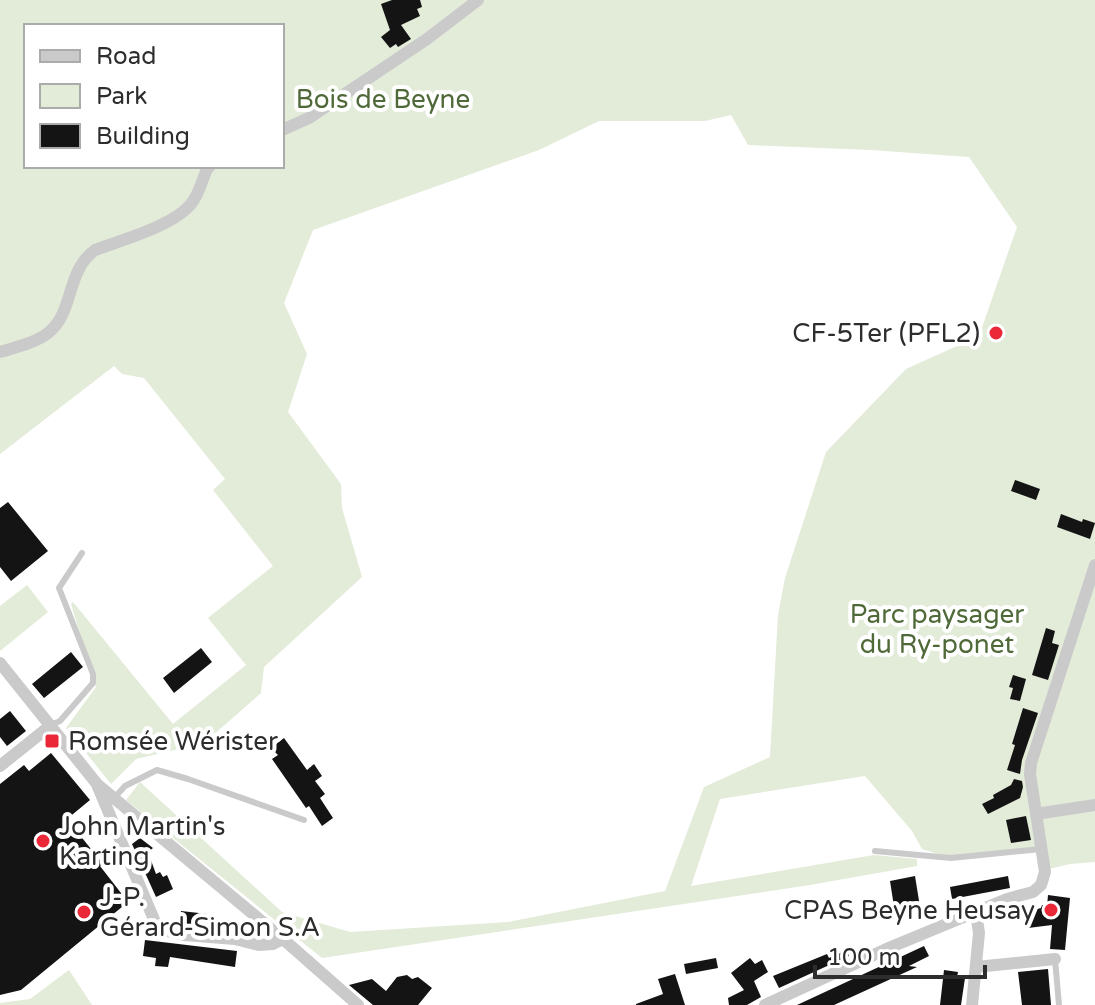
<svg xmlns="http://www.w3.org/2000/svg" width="1095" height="1005" viewBox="0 0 1095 1005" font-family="'Varela Round',sans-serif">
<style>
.green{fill:#e3ebd9;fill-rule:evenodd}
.building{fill:#141414}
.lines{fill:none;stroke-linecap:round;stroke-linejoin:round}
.service{stroke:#cacaca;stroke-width:6}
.minor{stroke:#cacaca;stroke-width:12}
.poi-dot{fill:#eb2838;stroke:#fff;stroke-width:3}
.labels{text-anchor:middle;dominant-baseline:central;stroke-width:8;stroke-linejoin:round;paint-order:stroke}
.park-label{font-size:26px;fill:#506939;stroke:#fff}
.poi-label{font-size:26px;fill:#2d2d2d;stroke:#fff;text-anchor:start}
</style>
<rect width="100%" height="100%" fill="#fff"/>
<!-- green -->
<path class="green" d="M 0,0 L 1095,0 L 1095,862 L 1070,864 L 1049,869 L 1041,849 L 951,858 L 922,849 L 912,831 L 865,776 L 720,799 L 691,886 L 874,855 L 917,859 L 917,866 L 810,885 L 322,958 L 126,800 L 140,782 L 282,912 L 350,932 L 508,922 L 665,891 L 704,787 L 770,757 L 778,615 L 785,578 L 826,452 L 906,369 L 979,336 L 1017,227 L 969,157 L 871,150 L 748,145 L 731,115 L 705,121 L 599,121 L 539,150 L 313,230 L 284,303 L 307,354 L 288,412 L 341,484 L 342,508 L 362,577 L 264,667 L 261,693 L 204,743 L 136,759 L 111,784 L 66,728 L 96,687 L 71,604 L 73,602 L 173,724 L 246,665 L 208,618 L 273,566 L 213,490 L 225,479 L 144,378 L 122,374 L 114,366 L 0,454 ZM 26,26 L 282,26 L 282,166 L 26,166 Z
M 27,585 L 48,612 L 0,651 L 0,606 Z
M 69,970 L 92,1005 L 0,1005 L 0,1003 L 30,999 Z"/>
<!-- building -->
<path class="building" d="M 392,0 L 420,0 L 422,7 L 417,9 L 420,16 L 401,25 L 411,39 L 398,47 L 396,44 L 390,48 L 381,37 L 390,30 L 381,4 Z
M 1015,480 L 1040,489 L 1036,500 L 1011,491 Z
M 8,502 L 48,551 L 11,581 L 0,567 L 0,508 Z
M 1061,514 L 1082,522 L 1083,519 L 1095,523 L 1090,539 L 1057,527 Z
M 1046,628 L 1055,631 L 1052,643 L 1059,645 L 1048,680 L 1032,675 Z
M 201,648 L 212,662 L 174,693 L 163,678 Z
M 71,652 L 83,667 L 44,698 L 32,684 Z
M 1013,675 L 1026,679 L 1020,701 L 1010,699 L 1013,688 L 1009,687 Z
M 1023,708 L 1038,713 L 1022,760 L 1020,774 L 1007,770 L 1015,745 L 1012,744 Z
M 10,711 L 26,731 L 7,746 L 0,737 L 0,719 Z
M 284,738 L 307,770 L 314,764 L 322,776 L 315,781 L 325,794 L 320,798 L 333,818 L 322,826 L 309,806 L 306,808 L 272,759 L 278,755 L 271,748 Z
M 51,753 L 90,800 L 67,819 L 103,864 L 100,866 L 128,902 L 21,990 L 0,995 L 0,784 L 24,765 L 29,771 Z
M 1014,779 L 1022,781 L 1023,787 L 1020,798 L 988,814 L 982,804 L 994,798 L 993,795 L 1011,785 Z
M 1026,816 L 1031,840 L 1011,843 L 1006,820 Z
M 140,838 L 153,848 L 148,852 L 156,874 L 160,872 L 163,877 L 167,875 L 173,889 L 156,897 L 132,844 Z
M 915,876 L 920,907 L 895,913 L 890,881 Z
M 1008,876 L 1010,888 L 952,899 L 950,887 Z
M 1048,895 L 1070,898 L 1065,950 L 1050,949 L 1052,925 L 1028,928 L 1026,912 L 1041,908 L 1042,905 L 1047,906 Z
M 181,911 L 208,914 L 207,918 L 213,919 L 212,928 L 180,925 Z
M 145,940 L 237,951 L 235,967 L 170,957 L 168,967 L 155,966 L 156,958 L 143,956 Z
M 924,946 L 929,956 L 909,966 L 917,967 L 834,1005 L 797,1005 Z
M 847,950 L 849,956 L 779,988 L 773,976 L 827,954 L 829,958 Z
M 716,958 L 718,968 L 686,974 L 684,964 Z
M 750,958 L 755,964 L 762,960 L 768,972 L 754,981 L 761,997 L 747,1005 L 729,1005 L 728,998 L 744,990 L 731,973 Z
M 1048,969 L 1051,1005 L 1022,1005 L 1018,972 Z
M 944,970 L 958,972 L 957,977 L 965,978 L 961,1005 L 940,1005 Z
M 675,974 L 685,1005 L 636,1005 L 636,1004 L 663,994 L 658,979 Z
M 407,975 L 412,979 L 418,977 L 432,988 L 418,1005 L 373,1005 L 349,985 L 372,979 L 386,991 L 397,977 Z"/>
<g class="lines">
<!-- service -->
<path class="service" d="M 51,725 L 60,721 L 93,683 L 93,674 L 59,588 L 82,553
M 115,797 L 125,786 L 157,770 L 188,779 L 304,820
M 875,851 L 951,858 L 1041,849
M 128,933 L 148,934 L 158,929
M 1055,959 L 1059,1005"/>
<!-- minor -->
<path class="minor" d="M 282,130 L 309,118 L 427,39 L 478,0
M 0,352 C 16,347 35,343 48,333 C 75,312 65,272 95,250 C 122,240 173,226 191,204 C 199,195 202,180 207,169 L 210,166
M 0,663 L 97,784 L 283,939 L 358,1005
M 0,766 L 50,726
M 98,787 L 158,929 L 184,935 L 235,939 L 259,945 L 273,944 L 283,939
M 1036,814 L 1095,805
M 976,967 L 1055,959
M 765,1005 L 891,947 L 1007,899 L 1033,892 L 1041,885 L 1045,872 L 1030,774 L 1031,763 L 1095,565
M 972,1005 L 979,933 L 976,913"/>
</g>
<!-- markers -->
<g class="poi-dot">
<circle cx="996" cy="333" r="8"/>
<rect x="44" y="733" width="16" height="16" rx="4"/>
<circle cx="43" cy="841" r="8"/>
<circle cx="1051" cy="910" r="8"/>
<circle cx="84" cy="912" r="8"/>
</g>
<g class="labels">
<!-- park labels -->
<g class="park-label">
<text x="383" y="99">Bois de Beyne</text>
<text x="937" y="614">Parc paysager<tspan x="937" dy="30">du Ry-ponet</tspan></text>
</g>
<!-- poi labels -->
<g class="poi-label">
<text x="980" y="333" text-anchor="end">CF-5Ter (PFL2)</text>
<text x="68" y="741">Romsée Wérister</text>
<text x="59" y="826">John Martin's<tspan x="59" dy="30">Karting</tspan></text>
<text x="100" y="897">J-P.<tspan x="100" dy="30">Gérard-Simon S.A</tspan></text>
<text x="1035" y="910" text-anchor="end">CPAS Beyne Heusay</text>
</g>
</g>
<!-- legend -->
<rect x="24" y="24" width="260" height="144" fill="#ffffff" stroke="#ababab" stroke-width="2"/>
<rect x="40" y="50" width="40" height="12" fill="#cacaca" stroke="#ababab" stroke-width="2"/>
<text x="96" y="64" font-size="24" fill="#2d2d2d">Road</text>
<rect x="40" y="84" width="40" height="24" fill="#e3ebd9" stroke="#ababab" stroke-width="2"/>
<text x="96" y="104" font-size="24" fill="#2d2d2d">Park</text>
<rect x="40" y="124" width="40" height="24" fill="#141414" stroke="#ababab" stroke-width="2"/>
<text x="96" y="144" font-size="24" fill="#2d2d2d">Building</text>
<!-- scale -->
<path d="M815 965v12h170v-12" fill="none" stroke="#2d2d2d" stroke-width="4"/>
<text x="827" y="965" font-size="24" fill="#2d2d2d" stroke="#ffffff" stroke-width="6" paint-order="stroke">100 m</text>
</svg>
